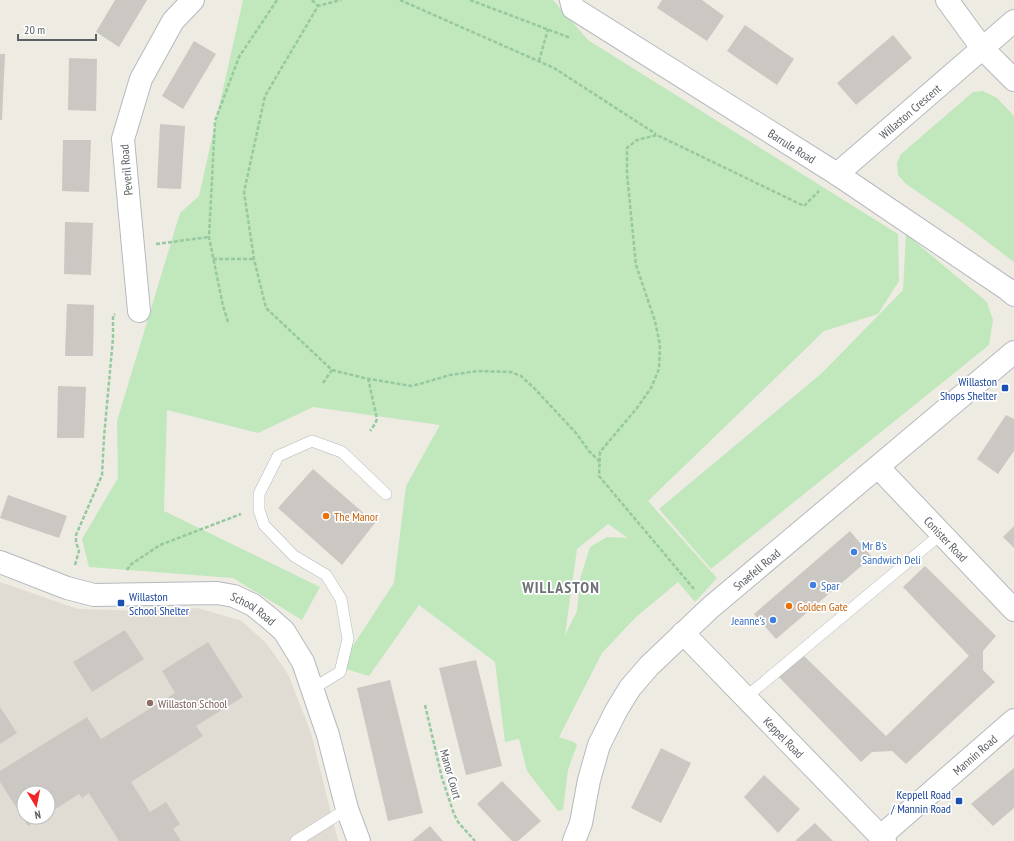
<svg xmlns="http://www.w3.org/2000/svg" width="1014" height="841" viewBox="0 0 1014 841" font-family="'PT Sans Narrow',sans-serif">
<style>
.education{fill:#e1dcd3;fill-rule:evenodd}
.green{fill:#c1e7bd;fill-rule:evenodd}
.building{fill:#cbc7c2}
.lines{fill:none;stroke-linecap:round;stroke-linejoin:round}
.service-casing{stroke:#b5b9be;stroke-width:12}
.minor-casing{stroke:#b5b9be;stroke-width:24}
.path{stroke:#96c9a0;stroke-width:2.5;stroke-dasharray:4 2;stroke-linecap:butt}
.service{stroke:#fff;stroke-width:11}
.minor{stroke:#fff;stroke-width:22}
.transit-dot{fill:#1a4fb4;stroke:#fff;stroke-width:1.5}
.food-dot{fill:#e8710a;stroke:#fff;stroke-width:1.5}
.shop-dot{fill:#3f7fe0;stroke:#fff;stroke-width:1.5}
.education-dot{fill:#8d6e63;stroke:#fff;stroke-width:1.5}
.labels{text-anchor:middle;dominant-baseline:central;stroke-width:3.5;stroke-linejoin:round;paint-order:stroke}
.street-label{font-size:12px;fill:#5b6064;stroke:#fff}
.transit-label{font-size:12px;fill:#164399;stroke:#fff;text-anchor:end}
.food-label{font-size:12px;fill:#c56008;stroke:#fff;text-anchor:start}
.shop-label{font-size:12px;fill:#366cbe;stroke:#fff;text-anchor:start}
.education-label{font-size:12px;fill:#785e54;stroke:#fff;text-anchor:start}
.district-label{font-size:16px;font-weight:bold;letter-spacing:1px;fill:#6c7276;stroke:#fff}
</style>
<rect width="100%" height="100%" fill="#eeebe2"/>
<!-- education -->
<path class="education" d="M 0,582 L 78,609 L 149,611 L 198,608 L 242,621 L 267,644 L 288,674 L 311,733 L 338,841 L 0,841 ZM 24,793 L 48,793 L 48,817 L 24,817 Z"/>
<!-- green -->
<path class="green" d="M 243,0 L 553,0 L 588,40 L 898,234 L 899,281 L 878,314 L 824,331 L 648,501 L 717,578 L 695,602 L 678,582 L 636,617 L 602,653 L 559,737 L 574,742 L 577,745 L 568,770 L 563,810 L 558,811 L 527,771 L 519,739 L 505,742 L 495,662 L 419,605 L 369,676 L 339,667 L 394,583 L 406,486 L 440,425 L 313,407 L 258,433 L 167,410 L 164,511 L 320,587 L 302,620 L 233,578 L 89,567 L 82,539 L 118,478 L 117,421 L 180,213 L 199,196 ZM 608,524 L 628,538 L 607,537 L 590,547 L 580,579 L 577,611 L 565,635 L 577,549 Z
M 983,91 L 997,98 L 1014,116 L 1014,262 L 960,221 L 906,184 L 898,175 L 897,163 L 901,154 L 973,92 Z
M 906,234 L 987,302 L 993,320 L 989,345 L 711,569 L 659,509 L 822,373 L 903,290 Z"/>
<!-- building -->
<path class="building" d="M 115,0 L 147,0 L 119,47 L 96,32 Z
M 662,0 L 702,0 L 724,16 L 707,41 L 657,8 Z
M 745,25 L 794,59 L 777,85 L 727,51 Z
M 893,35 L 912,58 L 856,105 L 837,83 Z
M 194,41 L 216,54 L 183,109 L 162,96 Z
M 0,54 L 5,54 L 2,120 L 0,120 Z
M 69,58 L 97,59 L 96,111 L 68,110 Z
M 160,124 L 185,126 L 181,189 L 157,188 Z
M 63,140 L 91,140 L 89,192 L 62,191 Z
M 65,222 L 93,223 L 91,275 L 64,274 Z
M 67,304 L 94,305 L 93,356 L 65,356 Z
M 58,386 L 86,387 L 84,438 L 57,438 Z
M 1006,415 L 1014,419 L 1014,451 L 998,474 L 977,459 Z
M 313,469 L 375,523 L 342,565 L 278,508 Z
M 8,495 L 67,516 L 59,538 L 0,518 Z
M 1014,526 L 1014,548 L 1003,537 Z
M 850,531 L 872,557 L 776,639 L 754,614 Z
M 925,566 L 996,636 L 983,651 L 983,670 L 995,682 L 906,764 L 892,751 L 872,752 L 861,762 L 778,676 L 802,654 L 886,736 L 969,656 L 903,587 Z
M 125,630 L 144,659 L 92,692 L 73,662 Z
M 208,642 L 243,697 L 196,726 L 203,736 L 131,782 L 150,812 L 166,802 L 180,824 L 173,829 L 181,841 L 119,841 L 89,793 L 82,798 L 79,794 L 48,814 L 48,793 L 24,793 L 24,817 L 43,817 L 28,826 L 0,782 L 0,771 L 87,717 L 101,739 L 175,693 L 162,671 Z
M 476,660 L 502,766 L 466,775 L 439,668 Z
M 390,680 L 423,813 L 388,821 L 357,688 Z
M 0,707 L 17,733 L 0,744 Z
M 661,748 L 691,763 L 661,823 L 631,808 Z
M 1014,768 L 1014,808 L 993,826 L 971,804 Z
M 764,775 L 800,809 L 778,833 L 744,797 Z
M 502,781 L 541,821 L 518,841 L 512,841 L 477,804 Z
M 815,823 L 833,841 L 795,841 Z
M 430,826 L 443,841 L 412,841 Z"/>
<g class="lines">
<!-- service casing -->
<g class="service-casing">
<path id="service" d="M 312,689 L 340,672 L 348,639 L 341,599 L 326,575 L 294,556 L 264,525 L 259,510 L 259,494 L 278,456 L 312,441 L 342,452 L 386,494
M 745,698 L 941,534
M 296,841 L 347,809"/>
</g>
<!-- minor casing -->
<g class="minor-casing">
<g id="minor">
<path id="s1" d="M 571,0 L 573,8 L 837,174 L 1007,289 L 1014,295"/>
<path d="M 947,0 L 982,48 L 1014,80"/>
<path id="s2" d="M 837,174 L 1014,21"/>
<path d="M 139,311 L 123,139 L 141,79 L 173,21 L 193,0"/>
<path id="s3" d="M 878,467 L 1014,610"/>
<path id="s4" d="M 0,562 L 67,588 L 94,595 L 217,593 L 234,596 L 253,605 L 268,617 L 284,631 L 303,662 L 328,735 L 347,809 L 359,841"/>
<path id="s5" d="M 683,633 L 885,841"/>
<path id="s6" d="M 881,836 L 1014,720"/>
<path id="s7" d="M 574,841 L 581,823 L 589,780 L 599,745 L 616,711 L 630,688 L 649,666 L 710,608 L 1014,352"/>
</g>
</g>
<!-- path -->
<path class="path" d="M 312,0 L 318,6
M 400,0 L 554,68 L 656,134
M 470,0 L 568,37 L 569,34
M 539,61 L 548,29
M 156,244 L 209,237
M 213,259 L 254,259
M 228,322 L 223,306 L 209,237 L 215,121 L 239,57 L 277,0
M 332,370 L 364,378 L 411,386 L 423,383 L 450,375 L 478,371 L 511,372 L 521,376 L 534,388 L 576,433 L 589,451 L 600,462
M 368,378 L 377,419 L 375,424 L 370,431
M 323,383 L 332,370 L 266,308 L 254,259 L 244,192 L 265,96 L 318,6 L 341,0
M 75,565 L 79,551 L 76,542 L 76,535 L 102,475 L 104,437 L 113,338 L 113,315 L 115,314
M 127,570 L 130,565 L 160,545 L 241,514
M 694,589 L 599,476 L 600,452 L 637,408 L 651,388 L 659,369 L 660,345 L 655,321 L 636,265 L 627,174 L 627,148 L 637,140 L 657,135 L 804,206 L 819,191
M 425,705 L 442,778 L 454,814 L 458,822 L 475,841"/>
<!-- service -->
<use href="#service" class="service"/>
<!-- minor -->
<use href="#minor" class="minor"/>
</g>
<!-- markers -->
<g class="transit-dot">
<rect x="1001" y="384" width="8" height="8" rx="2"/>
<rect x="117" y="599" width="8" height="8" rx="2"/>
<rect x="955" y="797" width="8" height="8" rx="2"/>
</g>
<g class="food-dot">
<circle cx="326" cy="516" r="4"/>
<circle cx="789" cy="606" r="4"/>
</g>
<g class="shop-dot">
<circle cx="854" cy="552" r="4"/>
<circle cx="813" cy="585" r="4"/>
<circle cx="773" cy="620" r="4"/>
</g>
<circle class="education-dot" cx="150" cy="703" r="4"/>
<g class="labels">
<!-- street labels -->
<g class="street-label">
<text stroke="none"><textPath href="#s2" startOffset="96">Willaston Crescent</textPath></text>
<text stroke="none"><textPath href="#s1" startOffset="267">Barrule Road</textPath></text>
<text transform="translate(126 170) rotate(-95)">Peveril Road</text>
<text stroke="none"><textPath href="#s3" startOffset="99">Conister Road</textPath></text>
<text stroke="none"><textPath href="#s7" startOffset="338">Snaefell Road</textPath></text>
<text stroke="none"><textPath href="#s4" startOffset="263">School Road</textPath></text>
<text stroke="none"><textPath href="#s5" startOffset="145">Keppel Road</textPath></text>
<text stroke="none"><textPath href="#s6" startOffset="124">Mannin Road</textPath></text>
<text transform="translate(451 774) rotate(74)">Manor Court</text>
</g>
<!-- transit labels -->
<g class="transit-label">
<text x="997" y="381">Willaston<tspan x="997" dy="14">Shops Shelter</tspan></text>
<text x="129" y="596" text-anchor="start">Willaston<tspan x="129" dy="14">School Shelter</tspan></text>
<text x="951" y="794">Keppell Road<tspan x="951" dy="14">/ Mannin Road</tspan></text>
</g>
<!-- food labels -->
<g class="food-label">
<text x="334" y="516">The Manor</text>
<text x="797" y="606">Golden Gate</text>
</g>
<!-- shop labels -->
<g class="shop-label">
<text x="862" y="545">Mr B's<tspan x="862" dy="14">Sandwich Deli</tspan></text>
<text x="821" y="585">Spar</text>
<text x="765" y="620" text-anchor="end">Jeanne's</text>
</g>
<!-- education labels -->
<g class="education-label">
<text x="158" y="703">Willaston School</text>
</g>
<!-- district labels -->
<g class="district-label">
<text x="561" y="587">WILLASTON</text>
</g>
</g>
<!-- north arrow -->
<g transform="translate(36 805) rotate(170)"><circle r="19" fill="#ffffff" stroke="#bdbfc1"/>
<path d="M0-3L7 15L0 10L-7 15Z" fill="#f12528"/>
<text y="-6" font-size="11" font-weight="bold" text-anchor="middle" fill="#5b6064">N</text>
</g>
<!-- scale -->
<path d="M18 34v6h78v-6" fill="none" stroke="#5b6064" stroke-width="2"/>
<text x="24" y="34" font-size="12" fill="#5b6064" stroke="#ffffff" stroke-width="3" paint-order="stroke">20 m</text>
</svg>
